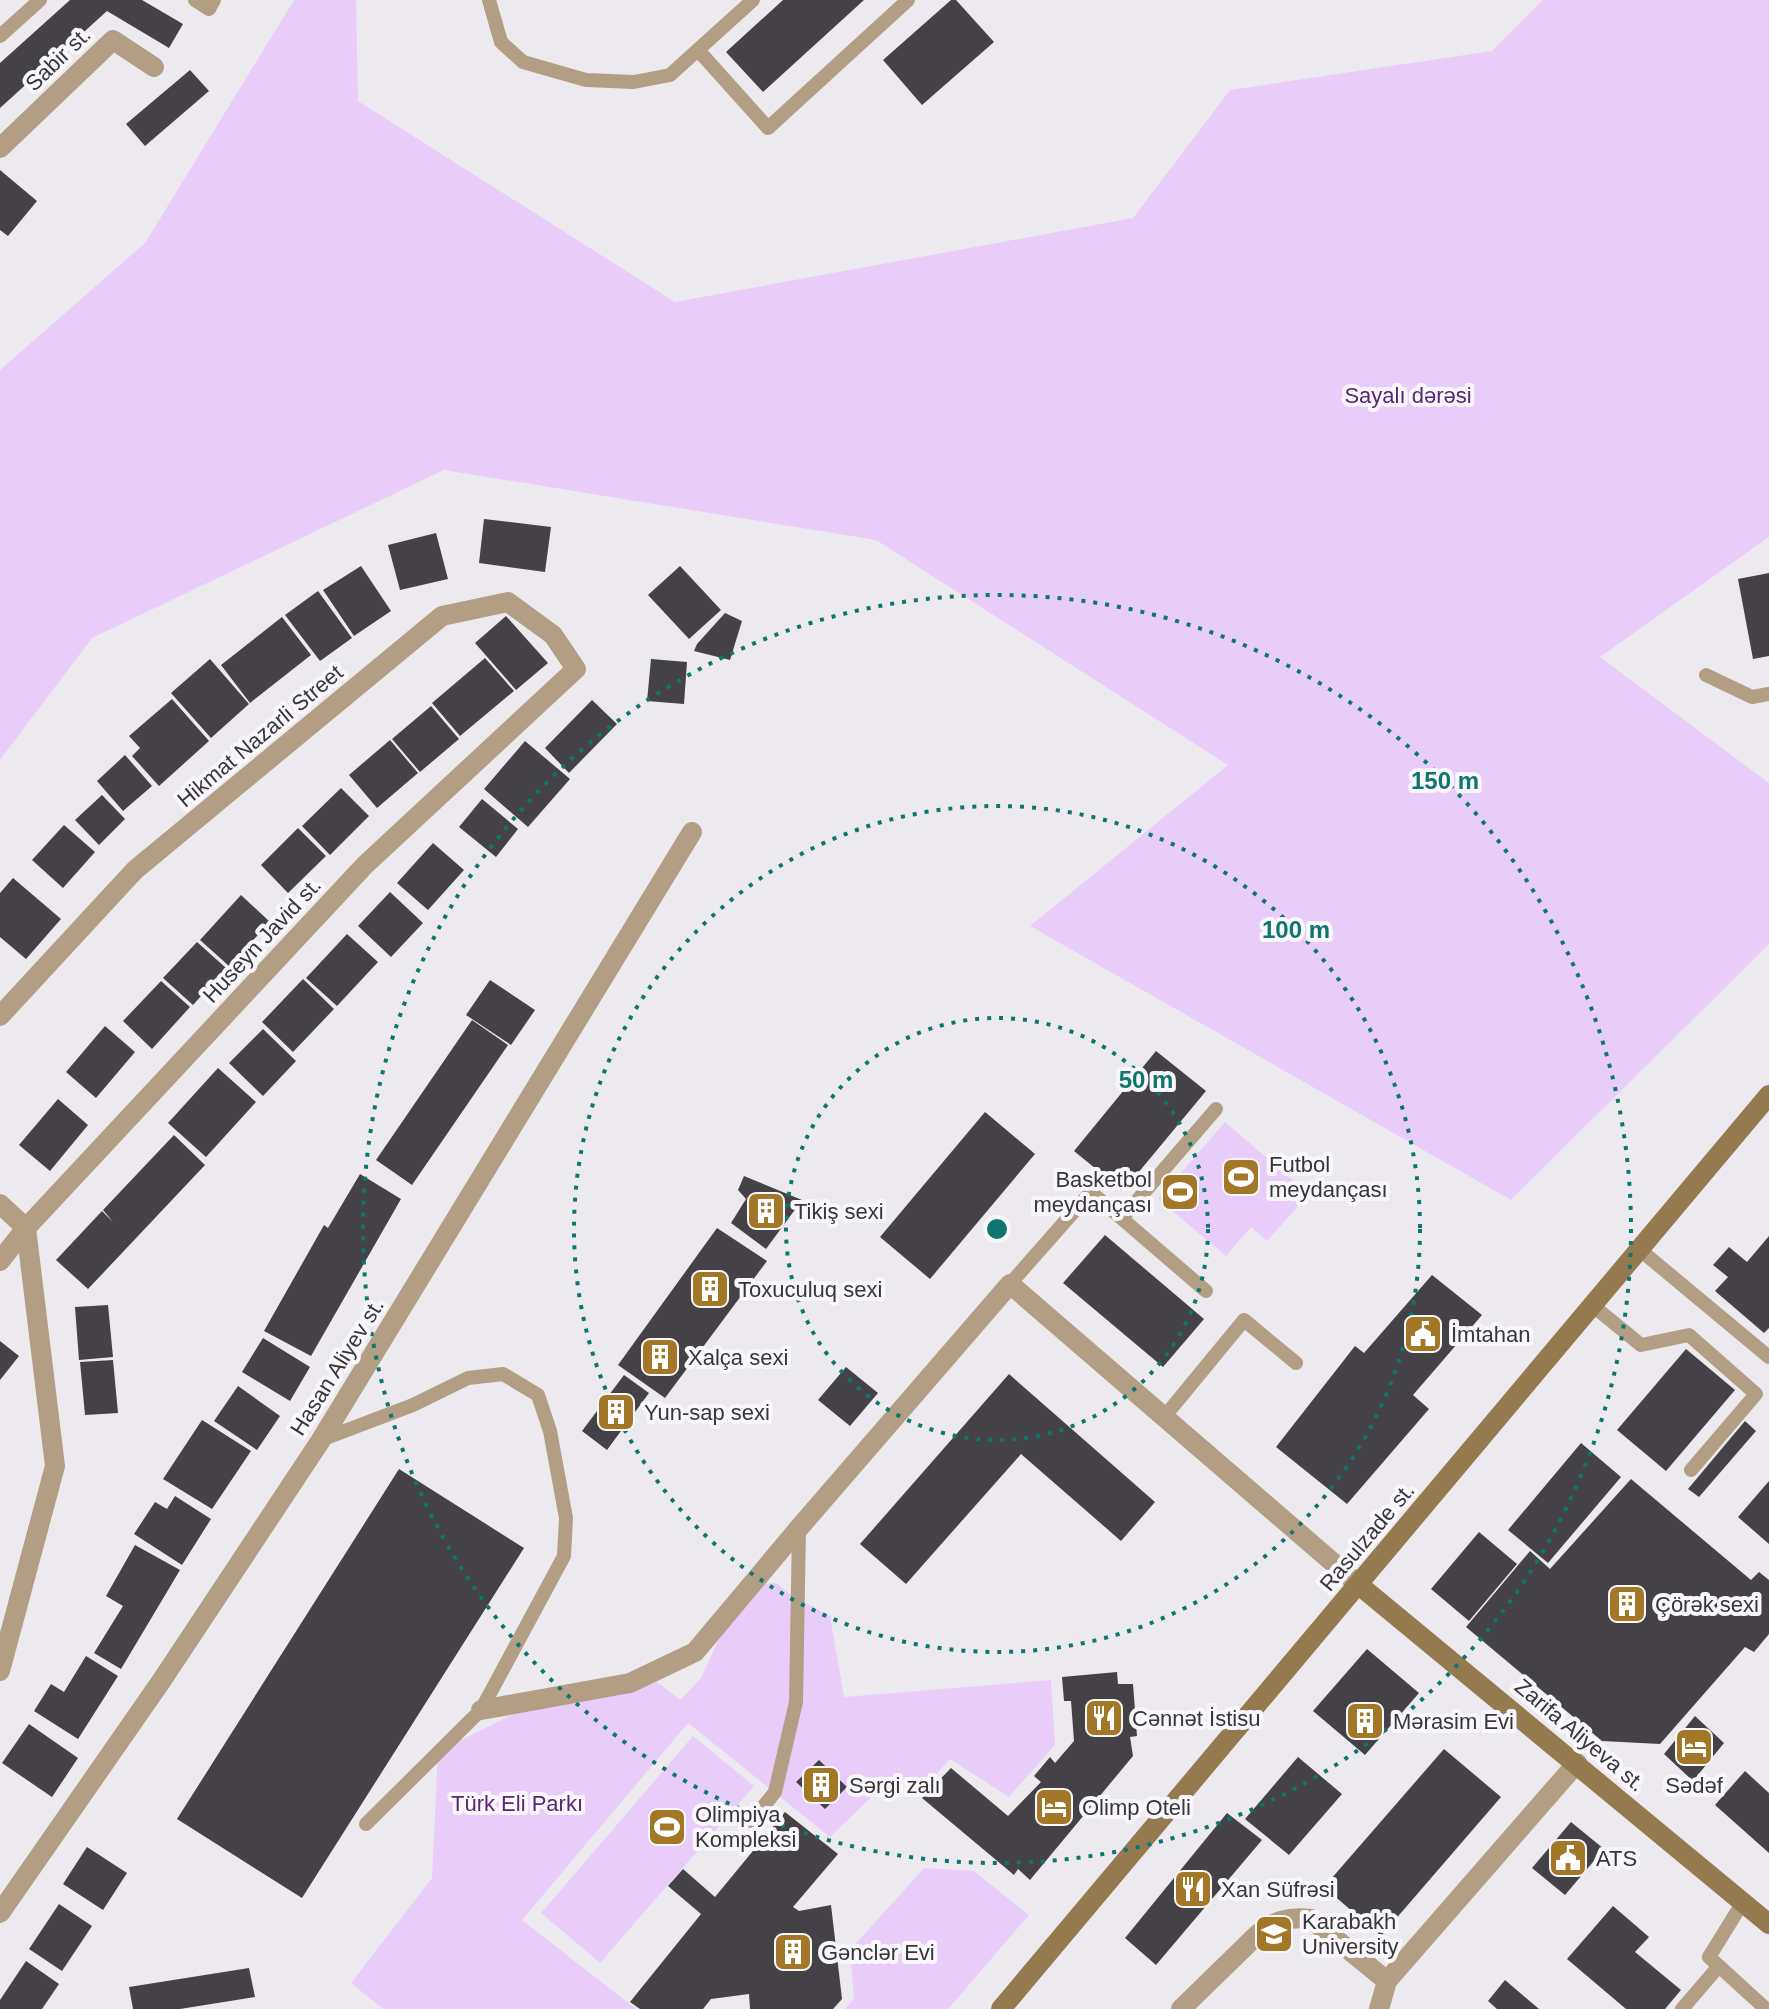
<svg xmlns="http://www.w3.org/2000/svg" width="1769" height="2009" viewBox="0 0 1769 2009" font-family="Helvetica,sans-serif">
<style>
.green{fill:#e8cdfa}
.building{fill:#444246}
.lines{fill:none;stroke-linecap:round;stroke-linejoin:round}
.lane{stroke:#b29f83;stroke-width:14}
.street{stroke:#b29f83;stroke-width:20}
.secondary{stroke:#967a4f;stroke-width:20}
.ring{fill:none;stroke:#0f766e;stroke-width:4;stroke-dasharray:4 8}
.labels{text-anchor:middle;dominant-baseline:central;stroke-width:8;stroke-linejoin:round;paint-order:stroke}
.street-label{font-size:22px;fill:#373638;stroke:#faf7fc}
.park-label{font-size:22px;fill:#582672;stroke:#faf7fc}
.poi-label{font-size:22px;fill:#373638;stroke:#faf7fc;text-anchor:start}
.centre{fill:#0f766e;stroke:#faf7fc;stroke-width:4}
.ring-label{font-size:24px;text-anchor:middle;font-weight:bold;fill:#0f766e;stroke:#faf7fc;stroke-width:8;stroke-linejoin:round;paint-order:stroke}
</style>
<rect width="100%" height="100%" fill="#edeaef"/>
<!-- green -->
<path class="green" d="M 294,0 L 356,0 L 358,101 L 675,302 L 1133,218 L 1230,90 L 1492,51 L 1543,0 L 1769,0 L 1769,537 L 1600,657 L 1769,783 L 1769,944 L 1511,1200 L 1030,926 L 1228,765 L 876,540 L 444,470 L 92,638 L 0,760 L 0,370 L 145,243 Z
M 1225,1122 L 1309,1194 L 1267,1241 L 1251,1227 L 1226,1256 L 1158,1199 Z
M 777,1583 L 788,1593 L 830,1616 L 844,1697 L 1051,1680 L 1055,1745 L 1009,1797 L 950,1759 L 934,1777 L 889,1780 L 830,1837 L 688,1723 L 522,1920 L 636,2009 L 383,2009 L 351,1983 L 432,1878 L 438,1752 L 523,1709 L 657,1682 L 680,1700 L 701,1678 L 724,1628 L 762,1584 Z
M 693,1736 L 754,1786 L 600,1963 L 541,1913 Z
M 924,1868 L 974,1871 L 1029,1915 L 948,2009 L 845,2009 L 854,1998 L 850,1950 Z"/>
<!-- building -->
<path class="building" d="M 70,0 L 142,0 L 183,24 L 169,48 L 107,11 L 0,108 L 0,63 Z
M 783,0 L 864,0 L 763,92 L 726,52 Z
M 951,0 L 956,0 L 994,42 L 922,105 L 883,60 Z
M 190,70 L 209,91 L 145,146 L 126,124 Z
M 0,170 L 37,201 L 8,236 L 0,230 Z
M 484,519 L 551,527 L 545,572 L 479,563 Z
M 436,533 L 448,579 L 400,590 L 388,545 Z
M 361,566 L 391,611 L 354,636 L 323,590 Z
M 680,566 L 721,610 L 689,639 L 648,595 Z
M 1769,573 L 1769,656 L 1753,659 L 1738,579 Z
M 318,591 L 352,638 L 320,661 L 285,615 Z
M 725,613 L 742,621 L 730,660 L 694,651 L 697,644 Z
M 506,616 L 548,663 L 516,690 L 475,643 Z
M 282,617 L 311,655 L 250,703 L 221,665 Z
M 485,658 L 514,691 L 460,736 L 432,703 Z
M 210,659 L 249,704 L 211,738 L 171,693 Z
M 651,659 L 687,662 L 684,704 L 647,701 Z
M 172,699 L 209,741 L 159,786 L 132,756 L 140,748 L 129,736 Z
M 592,700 L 617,724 L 569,773 L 545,748 Z
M 431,706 L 459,739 L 420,772 L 392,739 Z
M 390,740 L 418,773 L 377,808 L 349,775 Z
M 525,741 L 570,779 L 528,827 L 484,789 Z
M 125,755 L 152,786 L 123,811 L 97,781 Z
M 341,788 L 369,816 L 330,855 L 302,826 Z
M 102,795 L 125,819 L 99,845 L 75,820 Z
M 482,799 L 518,829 L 496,857 L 459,827 Z
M 64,825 L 95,852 L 63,888 L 32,860 Z
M 298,828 L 326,856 L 288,893 L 261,865 Z
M 433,843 L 464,870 L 428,910 L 397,883 Z
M 13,878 L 61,919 L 26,959 L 0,937 L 0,893 Z
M 390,892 L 423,923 L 391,957 L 358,926 Z
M 241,895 L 270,922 L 229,966 L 200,940 Z
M 347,934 L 378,962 L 337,1006 L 306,978 Z
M 197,942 L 226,968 L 193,1005 L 163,978 Z
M 303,979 L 334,1009 L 293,1052 L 262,1022 Z
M 490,980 L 535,1010 L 511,1045 L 466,1015 Z
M 161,981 L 190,1007 L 152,1049 L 123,1021 Z
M 472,1020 L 508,1045 L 412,1185 L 376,1160 Z
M 105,1026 L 135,1052 L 96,1098 L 66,1072 Z
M 263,1029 L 296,1061 L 263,1096 L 229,1063 Z
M 1156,1051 L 1206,1091 L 1123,1191 L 1074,1151 Z
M 218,1068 L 256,1102 L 206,1157 L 168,1123 Z
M 58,1099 L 88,1125 L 50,1171 L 19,1145 Z
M 985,1112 L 1035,1154 L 930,1279 L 880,1237 Z
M 174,1135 L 205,1165 L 88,1289 L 56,1260 L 102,1211 L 113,1222 L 103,1210 Z
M 360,1174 L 401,1199 L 311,1356 L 264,1331 L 324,1225 L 328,1228 Z
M 744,1176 L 802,1200 L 766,1249 L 731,1223 L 746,1199 L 738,1190 Z
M 717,1228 L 767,1261 L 665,1398 L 618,1365 Z
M 1105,1235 L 1204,1319 L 1163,1367 L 1063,1283 Z
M 1769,1236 L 1769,1328 L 1764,1333 L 1715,1291 L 1728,1277 L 1713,1265 L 1729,1247 L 1747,1262 Z
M 1432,1275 L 1482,1315 L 1413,1395 L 1429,1409 L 1347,1504 L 1276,1447 L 1355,1346 L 1364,1353 Z
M 108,1305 L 113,1357 L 79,1360 L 75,1307 Z
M 263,1338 L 310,1367 L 290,1401 L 242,1372 Z
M 0,1341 L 19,1356 L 0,1380 Z
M 1686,1349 L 1735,1390 L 1666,1471 L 1617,1430 Z
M 113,1360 L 118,1413 L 85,1415 L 80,1362 Z
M 846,1367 L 878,1393 L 850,1426 L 818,1400 Z
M 1009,1374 L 1155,1502 L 1121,1541 L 1021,1454 L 906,1584 L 860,1544 Z
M 624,1375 L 649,1393 L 607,1450 L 582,1431 Z
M 238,1386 L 280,1416 L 257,1450 L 214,1421 Z
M 202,1420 L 251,1451 L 212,1509 L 163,1479 Z
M 1745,1421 L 1756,1431 L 1699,1497 L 1688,1489 Z
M 1581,1443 L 1621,1477 L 1548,1563 L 1508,1530 Z
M 399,1469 L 524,1548 L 302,1898 L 177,1819 Z
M 1631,1479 L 1751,1580 L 1759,1572 L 1769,1580 L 1769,1634 L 1754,1652 L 1745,1647 L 1660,1744 L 1602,1741 L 1466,1627 L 1530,1551 L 1550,1569 Z
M 1769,1481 L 1769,1544 L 1738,1517 Z
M 175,1496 L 211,1519 L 182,1565 L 134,1534 L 155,1502 L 167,1509 Z
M 1479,1532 L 1517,1564 L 1469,1621 L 1431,1589 Z
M 135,1545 L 180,1570 L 121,1669 L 94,1653 L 123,1606 L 106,1596 Z
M 1367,1649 L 1419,1693 L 1365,1755 L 1313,1711 Z
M 86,1656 L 118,1676 L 78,1739 L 34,1711 L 51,1684 L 64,1692 Z
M 1117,1672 L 1118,1684 L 1133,1684 L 1137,1736 L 1130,1737 L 1133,1756 L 1030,1880 L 1018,1869 L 1014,1875 L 922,1798 L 951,1768 L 1008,1816 L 1041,1782 L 1034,1776 L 1050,1757 L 1055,1763 L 1074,1741 L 1071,1701 L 1064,1701 L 1062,1677 Z
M 1695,1716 L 1724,1743 L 1693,1781 L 1664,1754 Z
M 29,1724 L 78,1758 L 52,1797 L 2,1763 Z
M 1444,1749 L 1501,1797 L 1381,1936 L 1324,1887 Z
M 1298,1757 L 1342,1794 L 1289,1855 L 1245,1819 Z
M 819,1760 L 847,1787 L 825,1809 L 796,1782 Z
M 1745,1771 L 1769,1793 L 1769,1853 L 1715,1805 Z
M 785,1812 L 838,1854 L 793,1907 L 799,1911 L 831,1905 L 842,1999 L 833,2009 L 750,2009 L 749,1994 L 711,1999 L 703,2009 L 640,2009 L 630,2002 L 701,1914 L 668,1886 L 683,1869 L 715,1897 Z
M 1227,1813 L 1262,1840 L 1156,1965 L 1125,1938 Z
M 1571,1822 L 1604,1849 L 1565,1895 L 1532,1868 Z
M 87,1847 L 127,1873 L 103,1910 L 63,1884 Z
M 59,1904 L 92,1926 L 62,1971 L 29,1949 Z
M 1613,1906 L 1649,1937 L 1635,1952 L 1681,1990 L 1665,2009 L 1626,2009 L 1567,1959 Z
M 26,1961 L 59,1984 L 42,2009 L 0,2009 L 0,2000 Z
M 249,1968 L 255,1997 L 180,2009 L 133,2009 L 129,1987 Z
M 1505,1980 L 1539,2009 L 1497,2009 L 1488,2001 Z"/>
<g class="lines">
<!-- lane -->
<path class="lane" d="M 195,0 L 209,9 L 214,0
M 489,0 L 501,42 L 523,62 L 586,80 L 634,82 L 670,75 L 753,0
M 0,36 L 40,0
M 698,50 L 768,128 L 908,0
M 1706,675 L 1752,697 L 1769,694
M 1122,1218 L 1216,1109
M 1639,1249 L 1769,1357
M 1010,1284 L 1091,1192 L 1206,1291
M 1592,1305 L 1641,1345 L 1689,1335 L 1756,1394 L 1691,1470
M 1165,1416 L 1244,1320 L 1296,1363
M 321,1440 L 413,1405 L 468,1378 L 503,1374 L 538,1395 L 550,1431 L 566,1518 L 564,1556 L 481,1710 L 366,1824
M 752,1821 L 775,1792 L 796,1702 L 799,1528
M 1743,1902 L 1709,1957 L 1766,2009
M 1682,2009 L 1719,1966"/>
<!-- street -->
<path class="street" d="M 0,148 L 113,40 L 154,67
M 0,1016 L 135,870 L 442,616 L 508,602 L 553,635 L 576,669 L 365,865 L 26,1228 L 0,1261
M 0,1204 L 26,1228 L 55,1466 L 0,1671
M 481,1710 L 630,1683 L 695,1652 L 799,1528 L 1010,1284 L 1359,1585
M 0,1913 L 162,1680 L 321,1440 L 692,832
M 1387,1981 L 1577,1763
M 1181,2009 L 1258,1934 C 1274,1921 1289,1916 1311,1919 L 1387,1981 L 1379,2009"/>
<!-- secondary -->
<path class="secondary" d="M 1359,1585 L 1769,1924
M 1001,2009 L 1769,1095"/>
</g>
<!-- distance rings -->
<g class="ring">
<circle cx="997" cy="1229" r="211"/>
<circle cx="997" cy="1229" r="423"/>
<circle cx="997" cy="1229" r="634"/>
</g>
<!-- icons -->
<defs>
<g id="stadium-square" transform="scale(2)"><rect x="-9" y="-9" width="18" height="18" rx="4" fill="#a27728" stroke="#faf7fc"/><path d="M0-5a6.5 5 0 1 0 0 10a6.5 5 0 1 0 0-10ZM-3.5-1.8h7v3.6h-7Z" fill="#fff"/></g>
<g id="building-square" transform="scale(2)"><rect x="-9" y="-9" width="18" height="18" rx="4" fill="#a27728" stroke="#faf7fc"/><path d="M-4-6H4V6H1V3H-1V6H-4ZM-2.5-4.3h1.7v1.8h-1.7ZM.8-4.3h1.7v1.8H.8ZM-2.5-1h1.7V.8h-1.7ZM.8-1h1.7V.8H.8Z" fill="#fff"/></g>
<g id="civic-square" transform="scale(2)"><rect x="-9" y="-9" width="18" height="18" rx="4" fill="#a27728" stroke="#faf7fc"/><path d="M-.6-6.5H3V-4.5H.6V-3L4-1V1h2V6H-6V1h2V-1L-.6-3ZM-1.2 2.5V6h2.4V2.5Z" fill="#fff"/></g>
<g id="restaurant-square" transform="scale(2)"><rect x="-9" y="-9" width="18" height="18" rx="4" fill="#a27728" stroke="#faf7fc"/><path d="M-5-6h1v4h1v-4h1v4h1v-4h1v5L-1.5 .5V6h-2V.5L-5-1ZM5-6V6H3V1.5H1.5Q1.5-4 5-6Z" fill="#fff"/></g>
<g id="hotel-square" transform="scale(2)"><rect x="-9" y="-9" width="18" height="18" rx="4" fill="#a27728" stroke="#faf7fc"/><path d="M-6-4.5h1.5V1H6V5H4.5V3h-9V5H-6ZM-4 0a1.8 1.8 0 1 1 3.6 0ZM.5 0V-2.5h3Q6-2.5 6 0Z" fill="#fff"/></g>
<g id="university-square" transform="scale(2)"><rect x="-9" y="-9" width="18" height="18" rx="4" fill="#a27728" stroke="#faf7fc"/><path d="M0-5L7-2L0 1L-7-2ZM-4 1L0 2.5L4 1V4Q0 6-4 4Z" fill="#fff"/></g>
</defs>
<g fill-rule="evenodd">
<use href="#stadium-square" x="1241" y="1177"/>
<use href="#stadium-square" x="1180" y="1192"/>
<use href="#building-square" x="766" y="1211"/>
<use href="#building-square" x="710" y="1289"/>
<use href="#civic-square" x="1423" y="1334"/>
<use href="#building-square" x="660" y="1357"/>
<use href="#building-square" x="616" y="1412"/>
<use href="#building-square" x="1627" y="1604"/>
<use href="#restaurant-square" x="1104" y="1718"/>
<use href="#building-square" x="1365" y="1721"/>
<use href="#hotel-square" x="1694" y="1747"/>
<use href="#building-square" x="821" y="1785"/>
<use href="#hotel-square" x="1054" y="1807"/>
<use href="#stadium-square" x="667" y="1827"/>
<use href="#civic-square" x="1568" y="1858"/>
<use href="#restaurant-square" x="1193" y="1889"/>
<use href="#university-square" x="1274" y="1934"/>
<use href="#building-square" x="793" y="1952"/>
</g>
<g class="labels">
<!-- street labels -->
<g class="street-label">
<text transform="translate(58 59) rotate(-44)">Sabir st.</text>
<text transform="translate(260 736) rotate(-40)">Hikmat Nazarli Street</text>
<text transform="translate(262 940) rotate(-47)">Huseyn Javid st.</text>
<text transform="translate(337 1367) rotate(-58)">Hasan Aliyev st.</text>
<text transform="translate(1367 1537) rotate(-50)">Rasulzade st.</text>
<text transform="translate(1580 1735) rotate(40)">Zarifa Aliyeva st.</text>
</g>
<!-- park labels -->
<g class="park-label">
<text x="1408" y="395">Sayalı dərəsi</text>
<text x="517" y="1803">Türk Eli Parkı</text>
</g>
<!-- poi labels -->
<g class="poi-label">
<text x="1269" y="1164">Futbol<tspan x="1269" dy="25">meydançası</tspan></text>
<text x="1152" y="1179" text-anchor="end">Basketbol<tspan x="1152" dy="25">meydançası</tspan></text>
<text x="794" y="1211">Tikiş sexi</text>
<text x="738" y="1289">Toxuculuq sexi</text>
<text x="1451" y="1334">İmtahan</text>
<text x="688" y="1357">Xalça sexi</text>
<text x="644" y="1412">Yun-sap sexi</text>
<text x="1655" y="1604">Çörək sexi</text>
<text x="1132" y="1718">Cənnət İstisu</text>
<text x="1393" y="1721">Mərasim Evi</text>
<text x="849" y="1785">Sərgi zalı</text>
<text x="1694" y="1785" text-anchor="middle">Sədəf</text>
<text x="1082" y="1807">Olimp Oteli</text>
<text x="695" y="1814">Olimpiya<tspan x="695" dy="25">Kompleksi</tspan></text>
<text x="1596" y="1858">ATS</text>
<text x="1221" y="1889">Xan Süfrəsi</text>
<text x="1302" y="1921">Karabakh<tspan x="1302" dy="25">University</tspan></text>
<text x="821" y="1952">Gənclər Evi</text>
</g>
</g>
<circle cx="997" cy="1229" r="12" class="centre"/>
<g class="ring-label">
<text x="1445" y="789">150 m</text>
<text x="1296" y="938">100 m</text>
<text x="1146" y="1088">50 m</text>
</g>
</svg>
